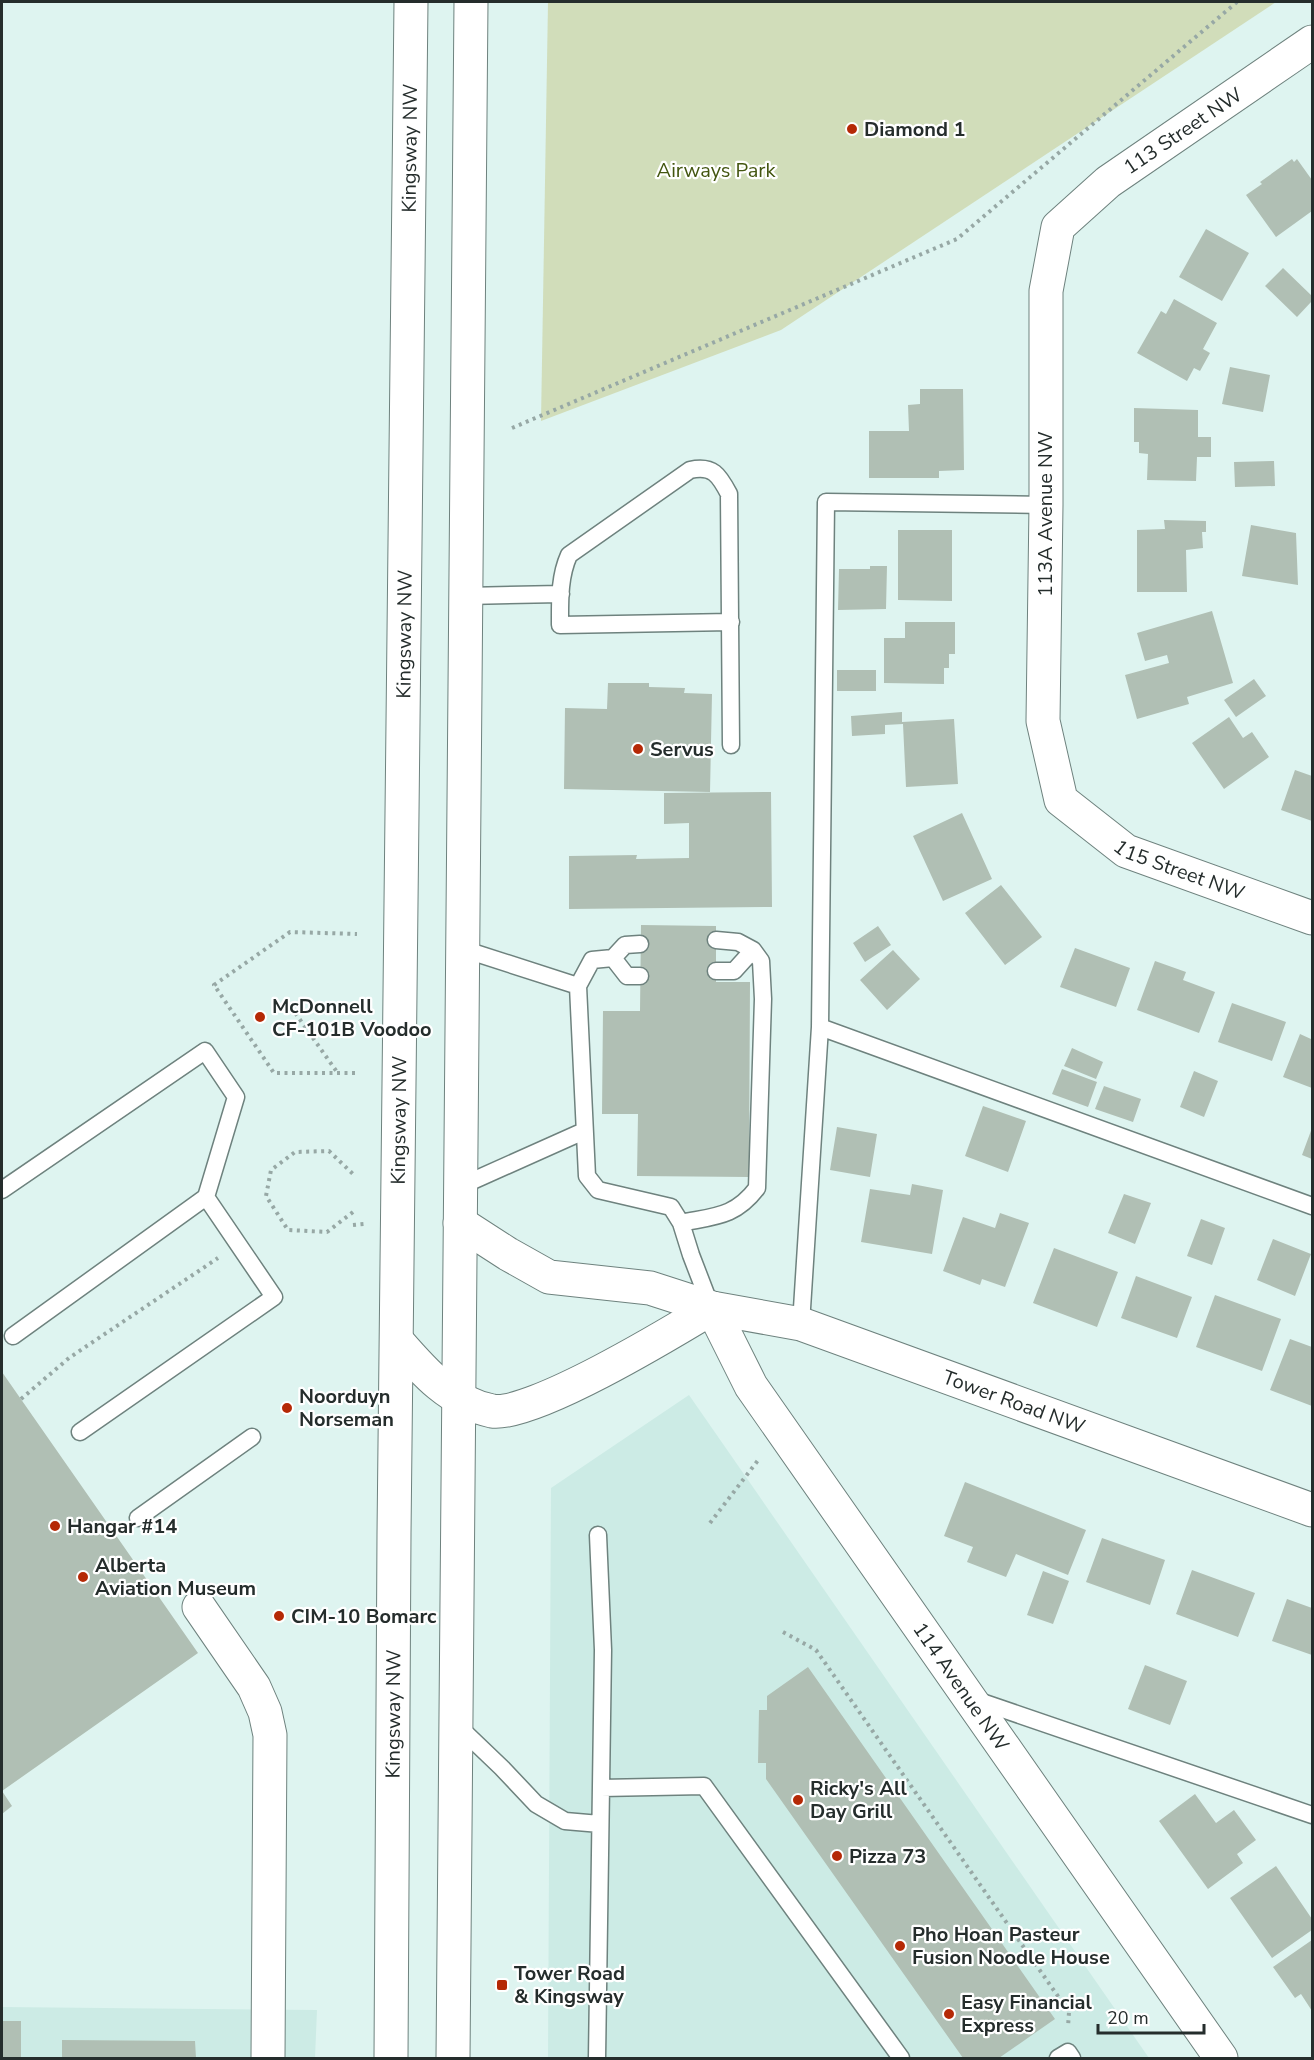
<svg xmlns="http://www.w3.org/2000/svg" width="1314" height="2060" viewBox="0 0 1314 2060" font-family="'Nunito Sans',sans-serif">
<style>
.built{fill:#ccebe5}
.green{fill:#d1ddba}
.building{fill:#b0bfb4}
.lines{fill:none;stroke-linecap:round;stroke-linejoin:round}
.lane-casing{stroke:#6e827e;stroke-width:19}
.street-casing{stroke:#6e827e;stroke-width:35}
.secondary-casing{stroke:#6e827e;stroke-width:35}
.path{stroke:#97a8a5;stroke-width:4;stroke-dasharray:3 4.5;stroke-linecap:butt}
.lane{stroke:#fff;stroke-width:16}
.street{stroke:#fff;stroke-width:33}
.secondary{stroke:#fff;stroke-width:33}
.poi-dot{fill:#b52906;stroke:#fff;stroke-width:2}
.labels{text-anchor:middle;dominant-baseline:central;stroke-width:4.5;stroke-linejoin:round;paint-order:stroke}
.poi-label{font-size:20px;font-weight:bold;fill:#252d2c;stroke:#fff;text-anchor:start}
.street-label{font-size:20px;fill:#252d2c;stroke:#fff}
.park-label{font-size:20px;fill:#435610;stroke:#fff}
</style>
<rect width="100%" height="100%" fill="#def4f0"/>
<!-- built -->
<path class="built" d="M 689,1395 L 1149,2058 L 548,2058 L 551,1488 Z
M 2,2007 L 317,2010 L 315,2058 L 2,2058 Z"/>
<!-- green -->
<path class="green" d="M 548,2 L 1276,2 L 781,330 L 541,421 Z"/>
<!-- building -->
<path class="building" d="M 1292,159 L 1294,162 L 1297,159 L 1312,180 L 1312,211 L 1276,237 L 1246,195 L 1262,184 L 1260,182 Z
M 1206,229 L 1249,253 L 1222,301 L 1179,277 Z
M 1283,268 L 1312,296 L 1312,301 L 1297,317 L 1265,286 Z
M 1174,299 L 1217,323 L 1203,349 L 1210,353 L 1200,371 L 1194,368 L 1187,381 L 1137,353 L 1161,311 L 1166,314 Z
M 1230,367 L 1270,375 L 1263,412 L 1222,404 Z
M 920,389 L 963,389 L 964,470 L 939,471 L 939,478 L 869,478 L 869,431 L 909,431 L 908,405 L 920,404 Z
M 1134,408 L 1198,410 L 1198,437 L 1211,437 L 1211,457 L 1197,457 L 1196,481 L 1147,480 L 1148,454 L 1139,453 L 1139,442 L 1134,442 Z
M 1274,461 L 1275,486 L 1235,487 L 1234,462 Z
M 1164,520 L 1206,521 L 1206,532 L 1202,532 L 1203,548 L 1186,550 L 1187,592 L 1137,592 L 1137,530 L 1165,529 Z
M 1251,525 L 1296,533 L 1298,585 L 1242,576 Z
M 898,530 L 952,530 L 952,601 L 898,600 Z
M 870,566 L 887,566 L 886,609 L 838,610 L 839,569 L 870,569 Z
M 1212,611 L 1233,683 L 1187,697 L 1189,704 L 1137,719 L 1125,675 L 1169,663 L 1167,655 L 1145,661 L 1137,633 Z
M 905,622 L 955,622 L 955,654 L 949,654 L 949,668 L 944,668 L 944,684 L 884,683 L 884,638 L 905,638 Z
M 837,670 L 876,670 L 876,691 L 837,691 Z
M 1254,679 L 1266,696 L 1236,717 L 1224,700 Z
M 608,683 L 649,683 L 649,687 L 685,688 L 684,693 L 712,694 L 710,792 L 564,789 L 565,708 L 607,709 Z
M 902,712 L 902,722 L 954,719 L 958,784 L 906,787 L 903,724 L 885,725 L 885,734 L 852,736 L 851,716 Z
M 1229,717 L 1243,738 L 1252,732 L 1269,757 L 1224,789 L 1192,743 Z
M 1295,770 L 1312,776 L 1312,821 L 1281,810 Z
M 771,792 L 772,907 L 569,909 L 569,856 L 637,855 L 636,859 L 689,858 L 689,823 L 664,824 L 664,793 Z
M 962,813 L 992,879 L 943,901 L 913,836 Z
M 1001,885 L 1042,937 L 1005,965 L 965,913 Z
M 641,925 L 716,926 L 716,982 L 750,982 L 749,1177 L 637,1176 L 638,1114 L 602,1114 L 603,1011 L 640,1011 Z
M 878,926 L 891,945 L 865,962 L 853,943 Z
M 1075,948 L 1130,968 L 1116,1007 L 1060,987 Z
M 893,950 L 920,979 L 887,1010 L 860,980 Z
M 1155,961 L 1186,972 L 1183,980 L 1215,992 L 1199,1033 L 1137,1010 Z
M 1232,1003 L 1286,1022 L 1272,1061 L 1218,1042 Z
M 1300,1034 L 1311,1039 L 1312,1034 L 1312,1088 L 1283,1077 Z
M 1072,1048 L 1103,1062 L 1096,1079 L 1064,1066 Z
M 1062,1069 L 1097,1082 L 1088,1107 L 1052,1094 Z
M 1194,1071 L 1218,1081 L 1204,1117 L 1180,1107 Z
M 1104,1086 L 1141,1099 L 1133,1122 L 1095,1109 Z
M 983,1106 L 1026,1121 L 1008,1172 L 965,1156 Z
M 837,1127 L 877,1134 L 870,1177 L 830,1170 Z
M 1312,1128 L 1312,1159 L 1302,1155 Z
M 912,1184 L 943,1190 L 932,1254 L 861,1242 L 870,1189 L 910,1195 Z
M 1124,1194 L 1151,1203 L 1135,1244 L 1108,1233 Z
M 1000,1213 L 1029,1223 L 1005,1287 L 982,1279 L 980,1285 L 943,1271 L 963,1217 L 995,1228 Z
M 1201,1219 L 1225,1228 L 1212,1265 L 1187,1256 Z
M 1273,1239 L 1311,1254 L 1295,1296 L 1257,1280 Z
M 1054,1248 L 1118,1272 L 1097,1327 L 1033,1303 Z
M 1136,1276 L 1192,1297 L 1177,1338 L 1121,1318 Z
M 1215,1295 L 1281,1319 L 1262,1371 L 1196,1347 Z
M 1290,1339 L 1312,1347 L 1312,1406 L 1270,1390 Z
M 2,1372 L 198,1653 L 2,1791 L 12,1806 L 2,1814 Z
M 965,1482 L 1086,1530 L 1068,1575 L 1016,1554 L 1006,1577 L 967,1562 L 973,1547 L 944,1536 Z
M 1102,1538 L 1165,1560 L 1150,1605 L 1086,1582 Z
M 1192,1570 L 1255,1593 L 1238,1637 L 1176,1614 Z
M 1043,1571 L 1069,1581 L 1053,1624 L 1027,1615 Z
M 1287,1599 L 1312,1608 L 1312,1655 L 1272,1641 Z
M 1145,1665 L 1187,1681 L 1170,1725 L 1128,1709 Z
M 808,1667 L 1055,2019 L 999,2058 L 963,2058 L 766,1779 L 766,1763 L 758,1763 L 759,1710 L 767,1710 L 767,1696 Z
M 1195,1794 L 1216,1823 L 1234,1810 L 1256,1840 L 1237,1854 L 1243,1863 L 1208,1889 L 1159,1821 Z
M 1276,1866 L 1312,1919 L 1312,1930 L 1272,1958 L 1230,1898 Z
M 1312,1940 L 1312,2011 L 1301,1994 L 1295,1998 L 1273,1967 Z
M 2,2021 L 21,2021 L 21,2058 L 2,2058 Z
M 62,2040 L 195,2041 L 196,2058 L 62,2058 Z"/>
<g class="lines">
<!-- lane casing -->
<g class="lane-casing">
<path id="lane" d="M 466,596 L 561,594
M 731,745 L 729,494 C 719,475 713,465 690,470 L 569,555 C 559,577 560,602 560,625 L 731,622
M 463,949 L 578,986 L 587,1176 L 598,1190 L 671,1207 L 681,1223 L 691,1255 L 711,1307
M 613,958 L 627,976 L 640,976
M 716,971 L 734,971 L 753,950
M 578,986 L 592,960 L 613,958 L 625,945 L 640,944
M 820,1027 L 1312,1206
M 461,1186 L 584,1131
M 2,1190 L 205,1051 L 236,1097 L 206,1197
M 681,1223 C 715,1216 735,1217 757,1188 L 763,999 L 761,961 L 753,950 L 738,942 L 716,940
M 801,1324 L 820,1027 L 826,502 L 1046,505
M 13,1336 L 206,1197 L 274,1297 L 80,1432
M 138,1518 L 252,1437
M 976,1700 L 1312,1815
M 456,1724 L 502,1768 L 536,1804 L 565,1821 L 600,1824
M 601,1788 L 704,1786 L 901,2058
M 597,2058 L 603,1650 L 598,1535
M 1058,2058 L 1068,2052 L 1072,2058"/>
</g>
<!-- street casing -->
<g class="street-casing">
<g id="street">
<path id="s1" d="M 1312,42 L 1108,182 L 1058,227 L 1046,291 L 1046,505 L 1043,721 L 1061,800 L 1126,851 L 1312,918"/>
<path d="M 199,1607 L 254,1687 L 265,1712 L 270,1735 L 268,2058"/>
</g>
</g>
<!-- secondary casing -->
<g class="secondary-casing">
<g id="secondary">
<path id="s2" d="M 460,1223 L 508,1254 L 549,1277 L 650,1288 L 712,1308 L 801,1324 L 1312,1510"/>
<path id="s3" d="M 712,1308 L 751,1386 L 1221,2058"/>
<path d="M 398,1342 C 424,1372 450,1402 492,1411 C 531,1418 674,1331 712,1308"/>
<path id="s4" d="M 391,2058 L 394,1534 L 411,2"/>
<path d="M 453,2058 L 471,2"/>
</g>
</g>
<!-- path -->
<path class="path" d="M 512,428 L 957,239 L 1237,2
M 291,1007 L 337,1072
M 355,1073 L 274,1073 L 214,985 L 290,932 L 357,934
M 353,1212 L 327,1232 L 288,1230 L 266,1196 L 271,1170 L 295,1152 L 329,1151 L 353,1174
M 353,1225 L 364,1224
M 21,1399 L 69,1358 L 218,1258
M 710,1523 L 759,1459
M 783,1632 L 816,1650 L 1069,2012 L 1068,2027"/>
<!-- lane -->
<use href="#lane" class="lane"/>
<!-- street -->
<use href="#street" class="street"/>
<!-- secondary -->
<use href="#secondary" class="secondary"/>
</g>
<!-- markers -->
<g class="poi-dot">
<circle cx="852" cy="129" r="6"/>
<circle cx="638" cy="749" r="6"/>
<circle cx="260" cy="1017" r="6"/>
<circle cx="287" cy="1408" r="6"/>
<circle cx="55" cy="1526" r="6"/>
<circle cx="83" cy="1577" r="6"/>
<circle cx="279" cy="1616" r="6"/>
<circle cx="798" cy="1800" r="6"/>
<circle cx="837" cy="1856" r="6"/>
<circle cx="900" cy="1946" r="6"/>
<rect x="496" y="1979" width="12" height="12" rx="3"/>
<circle cx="949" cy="2014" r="6"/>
</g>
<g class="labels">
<!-- poi labels -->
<g class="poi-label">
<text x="864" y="129">Diamond 1</text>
<text x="650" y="749">Servus</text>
<text x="272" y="1006">McDonnell<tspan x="272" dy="23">CF-101B Voodoo</tspan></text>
<text x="299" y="1396">Noorduyn<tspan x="299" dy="23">Norseman</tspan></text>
<text x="67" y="1526">Hangar #14</text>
<text x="95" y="1565">Alberta<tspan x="95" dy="23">Aviation Museum</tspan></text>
<text x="291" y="1616">CIM-10 Bomarc</text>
<text x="810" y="1788">Ricky's All<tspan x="810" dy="23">Day Grill</tspan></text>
<text x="849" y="1856">Pizza 73</text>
<text x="912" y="1934">Pho Hoan Pasteur<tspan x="912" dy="23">Fusion Noodle House</tspan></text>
<text x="514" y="1973">Tower Road<tspan x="514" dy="23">&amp; Kingsway</tspan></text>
<text x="961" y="2002">Easy Financial<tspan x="961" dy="23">Express</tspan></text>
</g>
<!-- street labels -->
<g class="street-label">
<text transform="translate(1183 131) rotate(-34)">113 Street NW</text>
<text stroke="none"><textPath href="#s4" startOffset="1910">Kingsway NW</textPath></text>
<text transform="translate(1045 514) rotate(-90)">113A Avenue NW</text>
<text stroke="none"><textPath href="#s4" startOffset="1424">Kingsway NW</textPath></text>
<text stroke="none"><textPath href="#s1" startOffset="1030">115 Street NW</textPath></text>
<text stroke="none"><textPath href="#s4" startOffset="938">Kingsway NW</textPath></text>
<text stroke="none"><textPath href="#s2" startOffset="588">Tower Road NW</textPath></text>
<text stroke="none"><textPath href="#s3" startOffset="454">114 Avenue NW</textPath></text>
<text stroke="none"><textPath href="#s4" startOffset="344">Kingsway NW</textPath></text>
</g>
<!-- park labels -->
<g class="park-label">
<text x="716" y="170">Airways Park</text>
</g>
</g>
<!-- border -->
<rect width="1314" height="2060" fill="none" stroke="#252d2c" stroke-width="6"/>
<!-- scale -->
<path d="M1098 2024v9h106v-9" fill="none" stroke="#252d2c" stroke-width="3"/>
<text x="1107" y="2024" font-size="18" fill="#252d2c" stroke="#ffffff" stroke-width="4.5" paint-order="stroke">20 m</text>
</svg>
